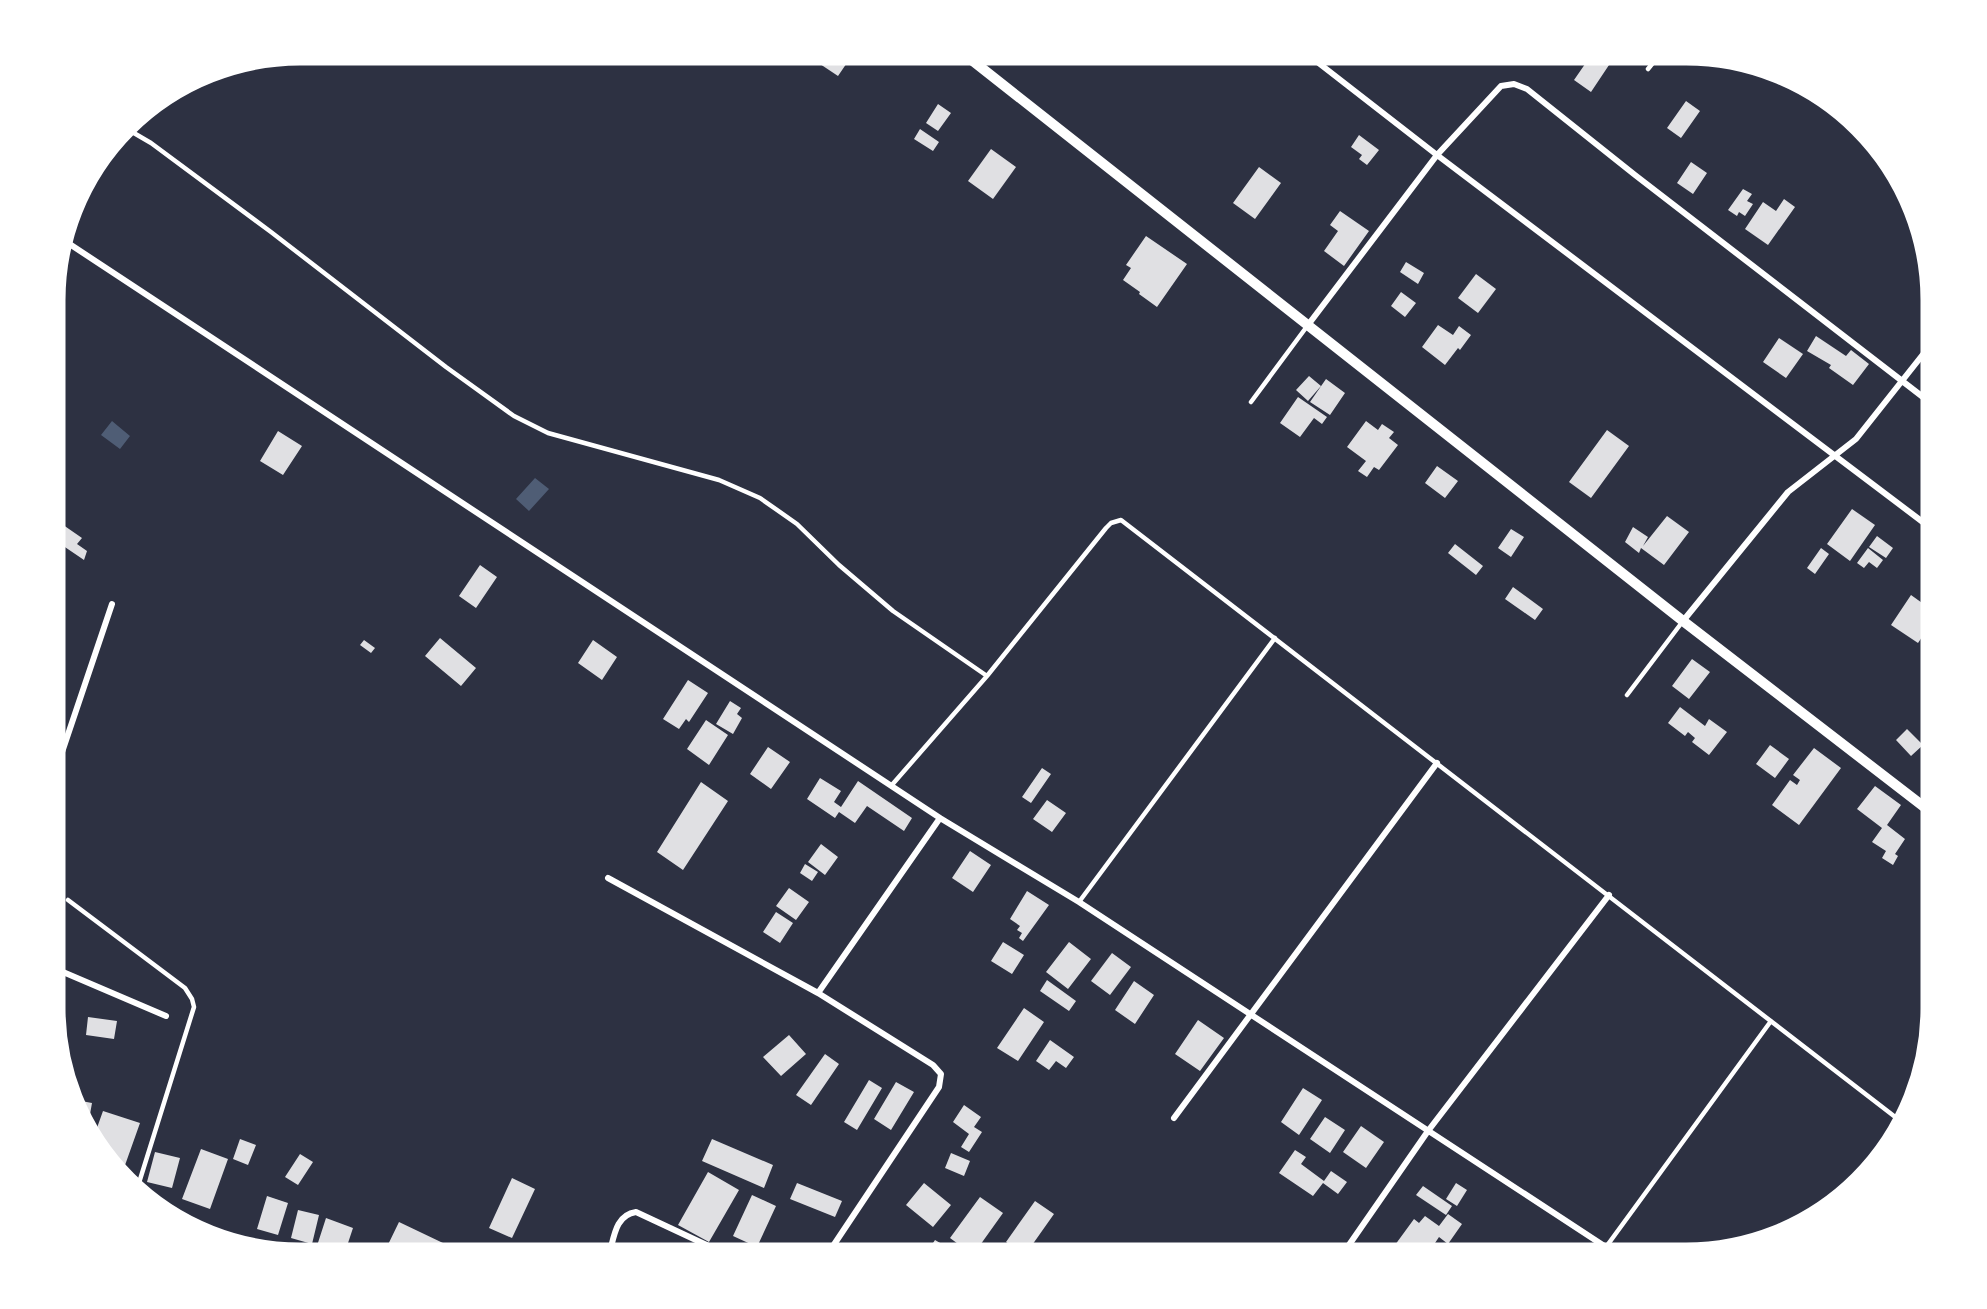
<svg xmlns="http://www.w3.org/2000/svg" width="1987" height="1309" viewBox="0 0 1987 1309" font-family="'Open Sans',sans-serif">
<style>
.water{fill:#4f5d75}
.building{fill:#e0e0e3}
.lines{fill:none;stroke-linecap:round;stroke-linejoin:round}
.service{stroke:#fff;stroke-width:4.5}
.minor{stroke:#fff;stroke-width:6}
.tertiary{stroke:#fff;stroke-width:10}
.rim{fill:none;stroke:#fff;stroke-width:3}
</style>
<rect width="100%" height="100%" fill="#2d3142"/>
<!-- water -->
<path class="water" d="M 112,421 L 130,436 L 120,449 L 101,435 Z
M 535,478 L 549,489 L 529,511 L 516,499 Z"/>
<!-- building -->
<path class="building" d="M 805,54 L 853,54 L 838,76 Z
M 1592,54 L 1600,54 L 1611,62 L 1591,92 L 1574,80 Z
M 1686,101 L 1700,111 L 1681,138 L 1667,128 Z
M 938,104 L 951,113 L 938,131 L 926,123 Z
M 920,129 L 939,142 L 933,151 L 914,139 Z
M 1359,135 L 1379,150 L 1367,165 L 1359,159 L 1362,155 L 1351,147 Z
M 991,149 L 1016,167 L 993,199 L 968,181 Z
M 1691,162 L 1707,173 L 1693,194 L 1677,183 Z
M 1259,167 L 1281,183 L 1255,219 L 1233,203 Z
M 1743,189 L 1752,194 L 1747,201 L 1753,204 L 1745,216 L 1739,212 L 1737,216 L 1728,210 Z
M 1784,199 L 1795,207 L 1768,245 L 1745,229 L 1763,202 L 1776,211 Z
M 1340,211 L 1369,231 L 1344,266 L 1324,251 L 1338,231 L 1330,225 Z
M 1146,236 L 1187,264 L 1157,307 L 1139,294 L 1140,292 L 1123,280 L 1131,268 L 1126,265 Z
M 1406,262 L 1424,273 L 1418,284 L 1400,272 Z
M 1476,274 L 1496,289 L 1478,313 L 1458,298 Z
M 1401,292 L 1416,303 L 1405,317 L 1391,306 Z
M 1438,325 L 1453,335 L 1459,326 L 1471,335 L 1460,350 L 1458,348 L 1445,365 L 1422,347 Z
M 1816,336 L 1846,356 L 1851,350 L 1869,364 L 1853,385 L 1829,368 L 1831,365 L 1807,351 Z
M 1779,338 L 1803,354 L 1786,378 L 1763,362 Z
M 1309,376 L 1321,386 L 1308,401 L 1296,390 Z
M 1326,379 L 1345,393 L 1330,415 L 1310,402 Z
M 1298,397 L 1327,417 L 1322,424 L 1314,418 L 1300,437 L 1280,423 Z
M 1366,421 L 1378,430 L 1382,424 L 1394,432 L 1389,438 L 1398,445 L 1379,470 L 1374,467 L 1367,477 L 1358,471 L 1366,461 L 1347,447 Z
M 1607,430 L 1629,446 L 1591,498 L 1569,482 Z
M 278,431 L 302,446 L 283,475 L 260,461 Z
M 1437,466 L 1458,481 L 1445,498 L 1425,483 Z
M 1852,509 L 1875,525 L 1850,561 L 1827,544 Z
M 1667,516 L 1689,532 L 1664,565 L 1641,548 L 1639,553 L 1625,542 L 1633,527 L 1648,537 L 1643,546 Z
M 56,520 L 82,538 L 77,544 L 87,551 L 84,560 L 56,541 Z
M 1511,529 L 1524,537 L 1511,557 L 1498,548 Z
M 1877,536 L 1893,548 L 1886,558 L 1869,547 Z
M 1455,544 L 1483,566 L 1476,575 L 1448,553 Z
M 1821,548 L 1829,554 L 1815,574 L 1807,568 Z
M 1868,548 L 1883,560 L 1877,568 L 1869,562 L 1864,568 L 1857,563 Z
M 480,565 L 497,577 L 476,608 L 459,596 Z
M 1513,587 L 1543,609 L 1535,620 L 1505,599 Z
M 1911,595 L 1932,610 L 1932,622 L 1918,643 L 1891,625 Z
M 440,638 L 476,668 L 461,686 L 425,656 Z
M 364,640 L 375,648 L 371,653 L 360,645 Z
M 593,640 L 617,657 L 602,680 L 578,663 Z
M 1692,659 L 1710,672 L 1689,699 L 1672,686 Z
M 688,680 L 708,693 L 689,722 L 686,719 L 679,729 L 663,719 Z
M 730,701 L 741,708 L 737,714 L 742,718 L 733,734 L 716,724 Z
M 1680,707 L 1705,726 L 1709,719 L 1727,732 L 1709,755 L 1692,742 L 1695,738 L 1688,732 L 1685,736 L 1668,723 Z
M 706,720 L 728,735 L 709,765 L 687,749 Z
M 1907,729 L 1923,745 L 1911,756 L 1896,740 Z
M 1770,745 L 1789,759 L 1775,778 L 1756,764 Z
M 768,747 L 790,762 L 771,789 L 750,774 Z
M 1814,748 L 1841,768 L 1799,825 L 1772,805 L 1790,780 L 1797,785 L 1800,780 L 1793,775 Z
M 1042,768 L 1051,774 L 1031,803 L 1022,797 Z
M 820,778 L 841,791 L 834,802 L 841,807 L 858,781 L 912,818 L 904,831 L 867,806 L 855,823 L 839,812 L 835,818 L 807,799 Z
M 701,782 L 728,801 L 683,870 L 657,852 Z
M 1875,786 L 1901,805 L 1887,825 L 1905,839 L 1895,854 L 1898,856 L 1893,865 L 1882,858 L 1886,851 L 1872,842 L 1882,828 L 1857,809 Z
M 1047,800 L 1066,813 L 1052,832 L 1033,819 Z
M 821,844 L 838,857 L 825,875 L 808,862 Z
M 970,851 L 991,865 L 973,892 L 952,878 Z
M 805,864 L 818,872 L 812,881 L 800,873 Z
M 789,888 L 809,902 L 796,920 L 776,906 Z
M 1027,891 L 1049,905 L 1023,941 L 1019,938 L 1022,933 L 1017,930 L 1020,926 L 1010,919 Z
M 776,912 L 793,923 L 780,943 L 763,932 Z
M 1003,942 L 1024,955 L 1012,974 L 991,961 Z
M 1069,942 L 1091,959 L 1068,989 L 1046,972 Z
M 1112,953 L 1131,967 L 1110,995 L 1091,981 Z
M 1047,980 L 1076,1001 L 1069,1011 L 1040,991 Z
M 1134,981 L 1154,995 L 1135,1024 L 1115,1010 Z
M 1024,1008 L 1044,1022 L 1018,1061 L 997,1048 Z
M 88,1017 L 117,1021 L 114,1039 L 86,1035 Z
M 1198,1020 L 1224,1038 L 1200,1071 L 1175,1054 Z
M 789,1035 L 806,1054 L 781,1076 L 763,1057 Z
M 1050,1040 L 1074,1057 L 1066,1068 L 1056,1061 L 1049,1070 L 1036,1061 Z
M 825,1054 L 839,1064 L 811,1105 L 796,1095 Z
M 869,1080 L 882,1088 L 857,1130 L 844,1122 Z
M 896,1082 L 914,1092 L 891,1130 L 874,1119 Z
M 1303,1088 L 1322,1100 L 1299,1135 L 1281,1122 Z
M 76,1100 L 92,1103 L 87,1131 Z
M 964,1105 L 981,1117 L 974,1127 L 982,1132 L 969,1152 L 961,1147 L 969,1134 L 953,1122 Z
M 103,1111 L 140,1123 L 124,1168 L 120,1167 L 93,1139 Z
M 1325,1117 L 1345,1130 L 1330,1153 L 1310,1139 Z
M 1361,1126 L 1384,1142 L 1366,1168 L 1343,1152 Z
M 240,1139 L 256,1145 L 248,1165 L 233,1159 Z
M 712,1139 L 773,1165 L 764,1188 L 702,1161 Z
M 201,1149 L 228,1159 L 210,1209 L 182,1199 Z
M 1295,1150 L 1306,1157 L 1301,1164 L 1324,1181 L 1331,1171 L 1347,1182 L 1338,1194 L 1323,1183 L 1313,1196 L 1279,1173 Z
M 155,1152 L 180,1158 L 172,1188 L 147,1182 Z
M 951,1153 L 970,1161 L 964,1176 L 945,1168 Z
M 300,1154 L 313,1162 L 298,1185 L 285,1177 Z
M 708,1172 L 739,1190 L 709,1242 L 678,1225 Z
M 512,1178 L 535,1189 L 512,1238 L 489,1228 Z
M 797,1183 L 842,1201 L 835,1217 L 790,1199 Z
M 924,1183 L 951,1205 L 933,1227 L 906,1205 Z
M 1456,1183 L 1467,1190 L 1457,1206 L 1446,1199 Z
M 1423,1186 L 1452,1206 L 1446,1215 L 1416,1195 Z
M 752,1195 L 776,1206 L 757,1247 L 733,1236 Z
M 267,1196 L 288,1203 L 278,1235 L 257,1229 Z
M 980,1197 L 1003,1213 L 973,1255 L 950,1238 Z
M 1035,1201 L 1054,1214 L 1025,1255 L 1006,1242 Z
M 298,1210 L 319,1215 L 312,1244 L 291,1238 Z
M 1448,1214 L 1462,1224 L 1448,1244 L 1439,1237 L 1427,1255 L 1409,1255 L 1395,1245 L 1414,1219 L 1419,1223 L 1425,1216 L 1439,1226 Z
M 326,1218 L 353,1228 L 344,1255 L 323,1255 L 315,1252 Z
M 399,1222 L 443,1243 L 437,1255 L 383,1255 Z
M 935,1240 L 947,1247 L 942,1255 L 925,1255 Z
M 1462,1246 L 1477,1255 L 1457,1255 Z"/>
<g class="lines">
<!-- service -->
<path class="service" d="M 1648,69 L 1660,54
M 127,129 L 151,143 L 271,232 L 446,367 L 514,416 L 548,433 L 719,480 L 760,498 L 797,524 L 839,565 L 893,611 L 987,676
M 1251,402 L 1308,325
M 1627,695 L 1683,621
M 891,786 L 987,676 L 1106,528 L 1111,523 L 1121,520 L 1903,1123
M 68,900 L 185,988 L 192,999 L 194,1007 L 138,1186
M 1079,902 L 1275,638
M 1606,1247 L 1771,1021"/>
<!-- minor -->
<path class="minor" d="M 1307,54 L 1437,155 L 1932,529
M 65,241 L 940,818 L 1079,902 L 1618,1255
M 1308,325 L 1437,155 L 1501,86 L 1514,84 L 1527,89 L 1635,175 L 1932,404
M 1683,621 L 1788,492 L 1856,439 L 1932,343
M 56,770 L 112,604
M 608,878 L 818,993 L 933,1065 L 941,1074 L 939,1087 L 827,1255
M 56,969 L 166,1016
M 818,993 L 940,818
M 1174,1118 L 1437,763
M 609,1255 C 614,1238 615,1215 636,1212 L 728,1255
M 1342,1255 L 1428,1131 L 1609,895"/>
<!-- tertiary -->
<path class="tertiary" d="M 964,54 L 1683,621 L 1932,813"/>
</g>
<!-- crop -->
<path d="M0 0H1987V1309H0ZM300 64H1686A236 236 0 0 1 1922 300V1008A236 236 0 0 1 1686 1244H300A236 236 0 0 1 64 1008V300A236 236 0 0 1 300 64Z" fill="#fff" fill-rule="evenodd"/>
<path class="rim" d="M300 64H1686A236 236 0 0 1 1922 300V1008A236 236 0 0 1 1686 1244H300A236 236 0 0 1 64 1008V300A236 236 0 0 1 300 64Z"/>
</svg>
